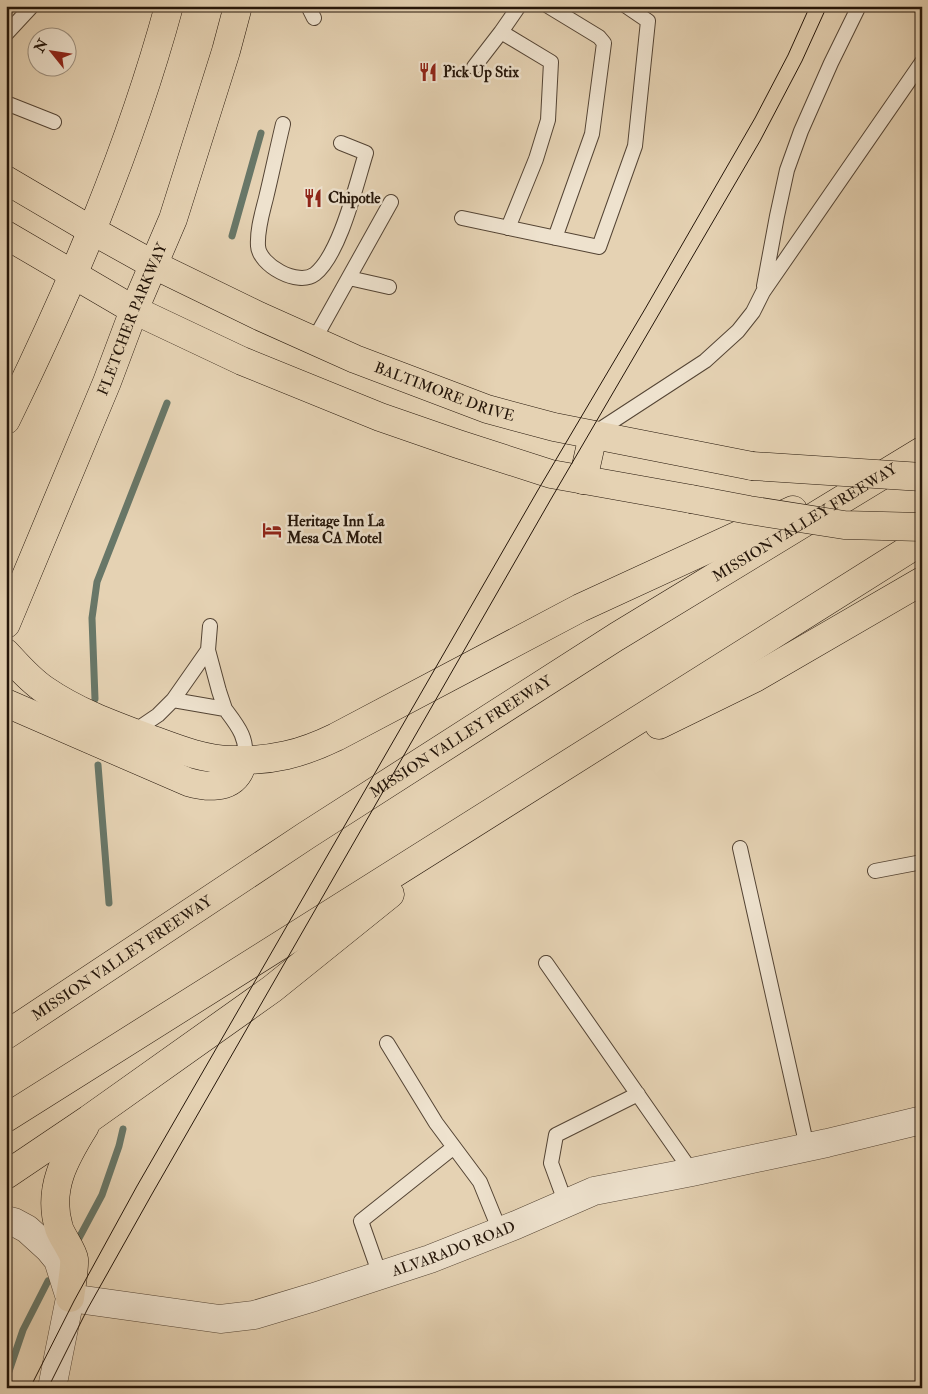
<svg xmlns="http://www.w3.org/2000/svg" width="928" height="1394" viewBox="0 0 928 1394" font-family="'IM FELL Double Pica',serif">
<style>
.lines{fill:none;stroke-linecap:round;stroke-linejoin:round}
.stream{stroke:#687768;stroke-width:7}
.service-casing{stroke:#544434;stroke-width:16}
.minor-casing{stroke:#544434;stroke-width:29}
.tertiary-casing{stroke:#544434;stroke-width:29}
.primary-casing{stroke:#241509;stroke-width:29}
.motorway-casing{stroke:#241509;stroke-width:29}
.service{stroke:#eee2ce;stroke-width:14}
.minor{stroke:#eee2ce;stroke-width:28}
.tertiary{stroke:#eee2ce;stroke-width:28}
.primary{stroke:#e5d2b3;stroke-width:28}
.motorway{stroke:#e5d2b3;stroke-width:28}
.tram{stroke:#241509;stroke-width:1}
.primary-bridge-casing{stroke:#241509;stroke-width:29;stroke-linecap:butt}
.primary-bridge{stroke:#e5d2b3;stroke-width:28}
.labels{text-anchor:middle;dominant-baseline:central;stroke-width:5;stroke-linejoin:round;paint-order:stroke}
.poi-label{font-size:15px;font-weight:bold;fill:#241509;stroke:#eee2ce;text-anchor:start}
.street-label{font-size:15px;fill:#241509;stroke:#eee2ce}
</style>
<rect width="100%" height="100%" fill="#e5d2b3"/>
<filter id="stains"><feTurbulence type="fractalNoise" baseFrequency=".004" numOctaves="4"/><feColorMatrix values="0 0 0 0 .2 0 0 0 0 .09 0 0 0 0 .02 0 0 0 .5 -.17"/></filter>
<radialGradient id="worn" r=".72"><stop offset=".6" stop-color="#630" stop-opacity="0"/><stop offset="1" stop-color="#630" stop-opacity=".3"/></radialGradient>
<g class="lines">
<!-- stream -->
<path class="stream" d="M 232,236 L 261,133
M 95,699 L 92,618 L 97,582 L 167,403
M 98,765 L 109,903
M 79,1238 L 102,1195 L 119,1146 L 123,1129
M 6,1380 L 23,1330 L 48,1281"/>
<!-- service casing -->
<g class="service-casing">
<path id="service" d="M 308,6 L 314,18
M 548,6 L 599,37 L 604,43 L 592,134 L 555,238
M 501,32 L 519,6
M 6,34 L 32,6
M 474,67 L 501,32 L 551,62 L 548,120 L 536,159 L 508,228
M 6,103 L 54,122
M 283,124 C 277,149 272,173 266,198 C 262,214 257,230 258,246 C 259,265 298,287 315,274 C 340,254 356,185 366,153 L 341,143
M 462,218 L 599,247 L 635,146 L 648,21 L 626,6
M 349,278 L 389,287
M 764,286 L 777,216 L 787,170 L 801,131 L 831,63 L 859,6
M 314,340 L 391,202
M 593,434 L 705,361 L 738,331 L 753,312 L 763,292 L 922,62
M 210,626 L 208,650 L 219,691 L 225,709
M 173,700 L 208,650
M 133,732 L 158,715 L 173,700 L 225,709 C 237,725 249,739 244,760
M 740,848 L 807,1147
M 875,871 L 922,862
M 546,963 L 692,1172
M 387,1043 L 436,1123 L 480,1182 L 500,1231
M 566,1204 L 551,1163 L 556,1135 L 638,1094
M 380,1275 L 361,1221 L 454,1147"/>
</g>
<!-- minor casing -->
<g class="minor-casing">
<g id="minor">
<path id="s1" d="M 70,1298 L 220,1319 L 254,1315 L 314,1297 L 430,1259 L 516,1225 L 594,1191 L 692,1172 L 827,1143 L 922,1120"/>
</g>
</g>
<!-- tertiary casing -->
<g class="tertiary-casing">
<path id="tertiary" d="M 6,1220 L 14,1222 L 27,1229 L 49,1249 L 58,1260 L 70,1298 L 52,1388"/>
</g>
<!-- primary casing -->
<g class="primary-casing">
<g id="primary">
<path id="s2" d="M 6,180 L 91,230 L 154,265 L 259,316 L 355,359 L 487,409 L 554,427 L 752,466"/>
<path d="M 6,235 L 134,310 L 242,361 L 380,417 L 458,444 L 551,474 L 691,499"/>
<path d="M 6,420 C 71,287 130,149 169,6"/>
<path d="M 583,480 L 593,435"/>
<path id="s3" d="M 6,624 L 107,382 L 134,310 L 173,219 L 226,51 L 238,6"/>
<path d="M 6,703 L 188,782 C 205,787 229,790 239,772 C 241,768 242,764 244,760"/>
</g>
</g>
<!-- motorway casing -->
<g class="motorway-casing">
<g id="motorway">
<path d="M 6,653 C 18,666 30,680 45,690 C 77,712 113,725 148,738 C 175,748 204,760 233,760 C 272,761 301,754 336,737 L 580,608 L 793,510"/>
<path d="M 659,725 L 755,678 L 922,581"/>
<path id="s4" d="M 6,1035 L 307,835 L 616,637 L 922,451"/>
<path d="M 6,1118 L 922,541"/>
<path d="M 6,1175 L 89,1119 L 272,989 L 390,894"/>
<path d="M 70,1298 C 71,1289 75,1267 74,1259 C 73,1251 62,1237 59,1228 C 47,1189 65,1158 85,1126"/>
</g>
</g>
<!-- service -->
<use href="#service" class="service"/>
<!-- minor -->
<use href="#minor" class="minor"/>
<!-- tertiary -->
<use href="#tertiary" class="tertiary"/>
<!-- primary -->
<use href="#primary" class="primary"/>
<!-- motorway -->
<use href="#motorway" class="motorway"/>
<!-- tram -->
<path class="tram" d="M 30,1388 L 74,1301 L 137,1186 L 538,490 L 645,309 L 755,118 L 788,55 L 810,6
M 48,1388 L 88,1308 L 152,1194 L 551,499 L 760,141 L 802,61 L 827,6"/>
<!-- primary-bridge casing -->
<g class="primary-bridge-casing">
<path id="primary-bridge" d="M 752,466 L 922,477
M 691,499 L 749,510 L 844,525 L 922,527"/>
</g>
<!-- primary-bridge -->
<use href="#primary-bridge" class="primary-bridge"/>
</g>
<!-- icons -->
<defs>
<g id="restaurant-bare" transform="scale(1.5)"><path d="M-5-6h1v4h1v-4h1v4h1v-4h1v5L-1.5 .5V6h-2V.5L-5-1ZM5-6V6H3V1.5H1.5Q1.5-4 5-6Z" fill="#8f2418" stroke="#eee2ce" stroke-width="2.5" paint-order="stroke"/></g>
<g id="hotel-bare" transform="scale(1.5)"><path d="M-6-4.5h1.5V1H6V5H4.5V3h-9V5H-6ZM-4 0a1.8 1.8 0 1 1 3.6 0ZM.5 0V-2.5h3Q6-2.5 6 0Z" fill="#8f2418" stroke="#eee2ce" stroke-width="2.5" paint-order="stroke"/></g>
</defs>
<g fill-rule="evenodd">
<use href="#restaurant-bare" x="428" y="72"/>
<use href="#restaurant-bare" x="313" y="198"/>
<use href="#hotel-bare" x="272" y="530"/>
</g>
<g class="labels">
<!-- poi labels -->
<g class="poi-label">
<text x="443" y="72">Pick Up Stix</text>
<text x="328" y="198">Chipotle</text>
<text x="287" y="521">Heritage Inn La<tspan x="287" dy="17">Mesa CA Motel</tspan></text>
</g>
<!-- street labels -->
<g class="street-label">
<text stroke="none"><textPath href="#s3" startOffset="330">FLETCHER PARKWAY</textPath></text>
<text stroke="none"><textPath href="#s2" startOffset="488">BALTIMORE DRIVE</textPath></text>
<text stroke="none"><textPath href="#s4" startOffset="949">MISSION VALLEY FREEWAY</textPath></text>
<text stroke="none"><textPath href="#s4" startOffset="544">MISSION VALLEY FREEWAY</textPath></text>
<text stroke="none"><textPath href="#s4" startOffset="139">MISSION VALLEY FREEWAY</textPath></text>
<text stroke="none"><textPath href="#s1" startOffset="396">ALVARADO ROAD</textPath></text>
</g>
</g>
<!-- margin -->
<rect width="928" height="1394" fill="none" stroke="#e5d2b3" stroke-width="25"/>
<rect x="8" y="8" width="913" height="1379" fill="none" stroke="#241509" stroke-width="2.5"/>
<rect x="12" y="12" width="903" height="1369" fill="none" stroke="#241509"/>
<!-- north arrow -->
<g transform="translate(52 52) rotate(300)"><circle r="24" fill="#eee2ce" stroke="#9d907f"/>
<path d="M0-4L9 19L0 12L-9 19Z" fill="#8f2418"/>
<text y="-8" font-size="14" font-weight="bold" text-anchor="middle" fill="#241509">N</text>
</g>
<rect width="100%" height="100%" filter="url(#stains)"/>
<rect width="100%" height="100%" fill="url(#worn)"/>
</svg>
